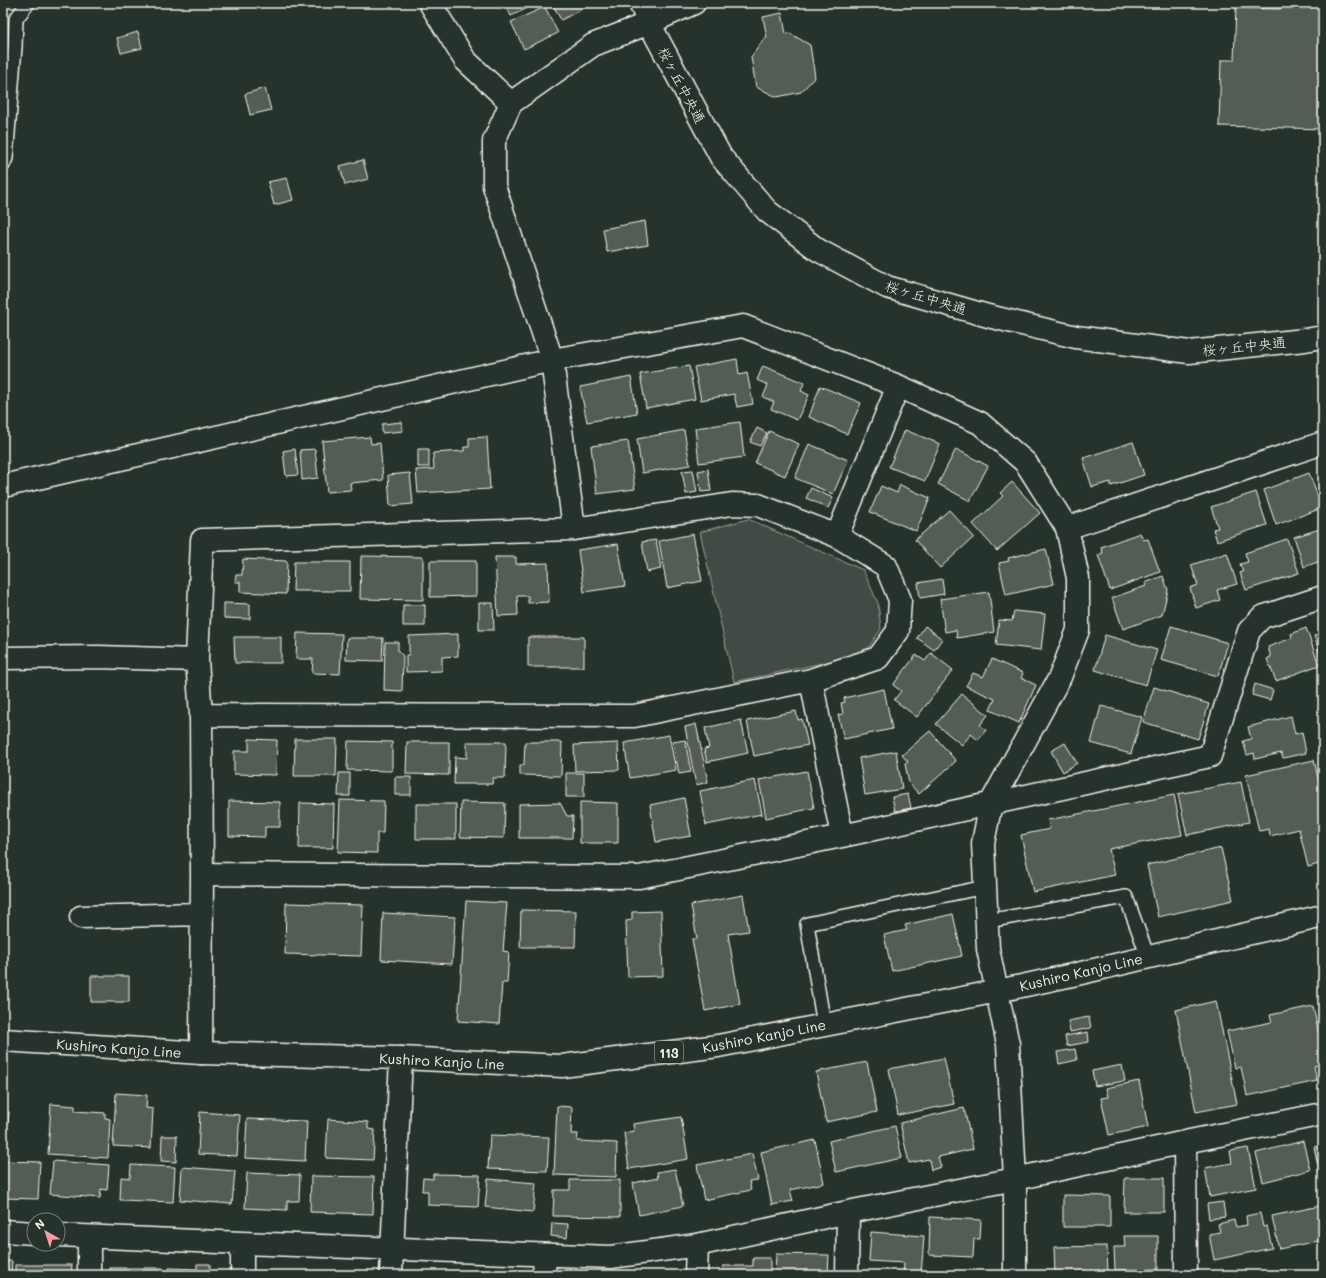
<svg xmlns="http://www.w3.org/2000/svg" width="1326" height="1278" viewBox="0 0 1326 1278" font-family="Mali,'Klee One',sans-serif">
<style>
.green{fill:#414b45;stroke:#9a9e96}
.building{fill:#525c55;stroke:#f4f1e8}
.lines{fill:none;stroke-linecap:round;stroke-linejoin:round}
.lane-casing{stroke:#f4f1e8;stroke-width:16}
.street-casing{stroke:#f4f1e8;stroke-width:25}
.primary-casing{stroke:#f4f1e8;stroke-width:25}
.lane{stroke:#26332d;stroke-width:13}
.street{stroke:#26332d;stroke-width:22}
.primary{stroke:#26332d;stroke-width:22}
.labels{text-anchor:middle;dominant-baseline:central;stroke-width:3.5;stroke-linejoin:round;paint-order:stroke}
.shield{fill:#26332d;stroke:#b6b8b0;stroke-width:1}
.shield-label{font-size:13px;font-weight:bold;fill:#f4f1e8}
.street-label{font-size:14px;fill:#f4f1e8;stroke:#26332d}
</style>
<rect width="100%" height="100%" fill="#26332d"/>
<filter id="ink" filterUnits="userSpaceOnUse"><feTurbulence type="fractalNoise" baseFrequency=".025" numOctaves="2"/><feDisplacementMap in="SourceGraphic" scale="8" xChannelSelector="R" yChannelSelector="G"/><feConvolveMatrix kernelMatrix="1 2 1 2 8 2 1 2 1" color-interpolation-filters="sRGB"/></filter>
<g filter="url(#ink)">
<!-- green -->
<path class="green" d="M 748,519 L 863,570 L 878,603 L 881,629 L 864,654 L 734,682 L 700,532 Z"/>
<!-- building -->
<path class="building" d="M 505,3 L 538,3 L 511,16 Z
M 552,3 L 594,3 L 561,20 Z
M 1280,3 L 1323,3 L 1323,129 L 1219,126 L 1221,60 L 1234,60 L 1236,8 L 1280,9 Z
M 545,7 L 558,33 L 524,49 L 511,22 Z
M 782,13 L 786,34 L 789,33 L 810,45 L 815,77 L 801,92 L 777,97 L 756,87 L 751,57 L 765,38 L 767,38 L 763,17 Z
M 138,32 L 142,48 L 121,53 L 117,38 Z
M 265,88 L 271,110 L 250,115 L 245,94 Z
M 363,160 L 368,179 L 345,185 L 340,166 Z
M 287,178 L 293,200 L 274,205 L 268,182 Z
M 645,221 L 648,245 L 607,252 L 603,229 Z
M 737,359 L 739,375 L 747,373 L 753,404 L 737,407 L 734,394 L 701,400 L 694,367 Z
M 689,366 L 695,399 L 646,408 L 640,374 Z
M 763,366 L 804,383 L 801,391 L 809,395 L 797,420 L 771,409 L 774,402 L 763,397 L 768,385 L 757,380 Z
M 631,377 L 637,413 L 587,422 L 580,387 Z
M 820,386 L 861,403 L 847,434 L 809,417 Z
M 402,422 L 403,431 L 382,433 L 382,424 Z
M 740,422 L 744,457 L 699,463 L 695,428 Z
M 757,428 L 767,433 L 760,446 L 750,442 Z
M 684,430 L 690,465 L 642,473 L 637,439 Z
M 905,430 L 940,444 L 925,481 L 889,467 Z
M 769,431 L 799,444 L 785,476 L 755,463 Z
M 370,437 L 371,444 L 380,443 L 383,480 L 350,483 L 351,490 L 327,492 L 322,441 Z
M 487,437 L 490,489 L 418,493 L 416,470 L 434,469 L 433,453 L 464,451 L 464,447 L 469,447 L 469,438 Z
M 628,441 L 635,489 L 597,494 L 591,446 Z
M 1133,442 L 1144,475 L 1111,486 L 1111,482 L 1092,487 L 1083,458 Z
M 809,444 L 848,460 L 833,494 L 795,478 Z
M 295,449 L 298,475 L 286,476 L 283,451 Z
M 315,449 L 318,478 L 302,480 L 300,450 Z
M 418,449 L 429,449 L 429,467 L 418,467 Z
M 956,449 L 988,466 L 970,501 L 938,484 Z
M 708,469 L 711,491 L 701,492 L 698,471 Z
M 693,470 L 697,492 L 686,494 L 682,471 Z
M 410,473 L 413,504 L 390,506 L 388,475 Z
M 1309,473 L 1322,508 L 1276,525 L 1264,490 Z
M 1012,482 L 1040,513 L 997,551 L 973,524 L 1003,496 L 1000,493 Z
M 900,485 L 930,498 L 916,531 L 870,512 L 881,486 L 897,493 Z
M 811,488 L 833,498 L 828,508 L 806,498 Z
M 1256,492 L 1267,525 L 1217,541 L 1213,529 L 1218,528 L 1211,507 Z
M 949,510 L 974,537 L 940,568 L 915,540 Z
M 1323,528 L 1323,560 L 1304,567 L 1294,537 Z
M 1140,533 L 1143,540 L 1148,539 L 1160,572 L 1110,590 L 1098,555 L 1103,553 L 1101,547 Z
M 693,534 L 702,581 L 667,588 L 659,541 Z
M 1287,539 L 1299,573 L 1246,590 L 1240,573 L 1243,572 L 1240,564 L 1248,562 L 1245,553 Z
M 656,540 L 661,569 L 647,572 L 642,542 Z
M 618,544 L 625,586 L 584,592 L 578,550 Z
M 1046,549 L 1054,584 L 1006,595 L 999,563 L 1009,561 L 1008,558 Z
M 1227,553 L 1237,584 L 1217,590 L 1220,600 L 1196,608 L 1190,588 L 1198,585 L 1191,565 Z
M 361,556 L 423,557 L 423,600 L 360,599 Z
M 495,557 L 516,557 L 516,564 L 548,563 L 549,602 L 528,603 L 528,596 L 517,596 L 518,615 L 498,616 Z
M 243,559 L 287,561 L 286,594 L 240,592 L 240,582 L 235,582 L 236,575 L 242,575 Z
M 430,561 L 476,561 L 476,596 L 430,597 Z
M 294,562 L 350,562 L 350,591 L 293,591 Z
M 1163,576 L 1168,590 L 1162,615 L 1123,629 L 1112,598 L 1146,586 L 1145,583 Z
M 942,579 L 944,594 L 920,598 L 918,583 Z
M 989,592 L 994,632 L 957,638 L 956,630 L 945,632 L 940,599 Z
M 224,603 L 250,604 L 250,619 L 224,618 Z
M 479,603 L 493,603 L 494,630 L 479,630 Z
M 403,605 L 425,605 L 425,626 L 403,626 Z
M 1014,611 L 1045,614 L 1041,650 L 996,645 L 999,620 L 1012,621 Z
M 925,626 L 942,639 L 934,650 L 917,638 Z
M 1171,626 L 1228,643 L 1218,676 L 1161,660 Z
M 1306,628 L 1319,665 L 1276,681 L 1267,659 L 1271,657 L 1268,647 L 1292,638 L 1291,634 Z
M 297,633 L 342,634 L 340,674 L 312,673 L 313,659 L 296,659 Z
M 1323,633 L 1323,664 L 1314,636 Z
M 458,634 L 458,656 L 442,657 L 442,671 L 406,672 L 406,655 L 409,655 L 409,636 Z
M 1105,635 L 1157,650 L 1146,685 L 1095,670 Z
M 234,637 L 281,637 L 281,663 L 235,663 Z
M 528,637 L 584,637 L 584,667 L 528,667 Z
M 347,638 L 383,638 L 382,661 L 346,660 Z
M 385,642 L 398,642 L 398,651 L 403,656 L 402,691 L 384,690 Z
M 931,653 L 953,670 L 917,717 L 894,700 L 901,691 L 893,685 L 916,655 L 925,661 Z
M 992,659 L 1023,673 L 1021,678 L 1036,685 L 1019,723 L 990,710 L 995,699 L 966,686 L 973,673 L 983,677 Z
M 1255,684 L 1273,690 L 1270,700 L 1252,695 Z
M 1154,687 L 1209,704 L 1198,739 L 1143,722 Z
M 884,689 L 892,729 L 844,739 L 838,715 L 843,714 L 841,703 L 845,702 L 844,698 Z
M 962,694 L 988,715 L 980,725 L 986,730 L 978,740 L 971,734 L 962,745 L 936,724 Z
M 1101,706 L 1142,717 L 1131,754 L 1091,743 Z
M 796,711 L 798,720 L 802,719 L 808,745 L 754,756 L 747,721 Z
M 1291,716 L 1295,734 L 1302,732 L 1306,753 L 1283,758 L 1281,753 L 1255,759 L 1254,753 L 1247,755 L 1243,741 L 1251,739 L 1248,727 Z
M 741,720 L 748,753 L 707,762 L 704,749 L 709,748 L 705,728 Z
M 696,724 L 708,782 L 696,785 L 685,727 Z
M 930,731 L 956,761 L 919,794 L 909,783 L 905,764 L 908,762 L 902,755 Z
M 669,735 L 676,770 L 630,778 L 624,743 Z
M 249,739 L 277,740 L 276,775 L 234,774 L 234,751 L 249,751 Z
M 295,739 L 337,739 L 336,776 L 294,776 Z
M 685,740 L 691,772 L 679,774 L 673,742 Z
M 348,741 L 392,742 L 392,771 L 347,770 Z
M 407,742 L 449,742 L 449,775 L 406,774 Z
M 467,742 L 506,742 L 505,778 L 493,778 L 492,784 L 454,784 L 455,757 L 467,758 Z
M 525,742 L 562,742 L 561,776 L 520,775 L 520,765 L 524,765 Z
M 618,743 L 619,770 L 575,771 L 574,745 Z
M 1065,743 L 1077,763 L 1063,772 L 1051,751 Z
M 896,751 L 902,789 L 865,795 L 859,758 Z
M 1314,760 L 1323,800 L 1323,863 L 1308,867 L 1299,829 L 1270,836 L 1269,829 L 1259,831 L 1246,775 Z
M 807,771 L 814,808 L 766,818 L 759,780 Z
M 339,773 L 350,773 L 350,796 L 338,796 Z
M 566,773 L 584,773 L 584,797 L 566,797 Z
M 395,777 L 411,777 L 411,795 L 395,795 Z
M 755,780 L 762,814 L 706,825 L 700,791 Z
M 1241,782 L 1249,822 L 1187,835 L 1178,794 Z
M 908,794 L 911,808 L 895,811 L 892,797 Z
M 1174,795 L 1182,835 L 1109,849 L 1115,875 L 1033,892 L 1021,835 L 1050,829 L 1048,820 Z
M 684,798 L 691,836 L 656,842 L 650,805 Z
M 340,800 L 384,801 L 383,833 L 377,833 L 377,853 L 338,852 Z
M 229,801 L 280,802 L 280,827 L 265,827 L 265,837 L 229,836 Z
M 461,802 L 505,803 L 504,838 L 460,837 Z
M 580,802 L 618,803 L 618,843 L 580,843 Z
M 300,803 L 334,804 L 333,848 L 299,848 Z
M 560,803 L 567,816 L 573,816 L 572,838 L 519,838 L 519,804 Z
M 416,804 L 456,804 L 456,839 L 416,839 Z
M 1221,848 L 1233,900 L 1158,917 L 1147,865 Z
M 743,895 L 749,931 L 728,934 L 740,1004 L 705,1011 L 692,939 L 697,939 L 691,905 Z
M 466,901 L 507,903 L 503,951 L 509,952 L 507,983 L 502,983 L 499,1024 L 458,1021 Z
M 286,903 L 363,905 L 361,956 L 285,954 Z
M 521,910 L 576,911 L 575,947 L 520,947 Z
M 661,911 L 663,976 L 628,977 L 626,921 L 632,920 L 632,912 Z
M 383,913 L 455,917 L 452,964 L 381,960 Z
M 953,914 L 962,956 L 892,971 L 884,935 L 907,930 L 905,925 Z
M 91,976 L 129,976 L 129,1002 L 91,1002 Z
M 1216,1001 L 1237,1104 L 1196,1112 L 1176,1010 Z
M 1313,1006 L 1323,1055 L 1323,1064 L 1314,1066 L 1317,1081 L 1247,1096 L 1241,1067 L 1235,1068 L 1227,1031 L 1272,1022 L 1270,1015 Z
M 1089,1017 L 1091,1028 L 1070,1032 L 1068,1021 Z
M 1088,1032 L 1089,1042 L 1067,1046 L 1065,1036 Z
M 1075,1049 L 1077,1060 L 1059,1064 L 1057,1052 Z
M 944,1058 L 954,1104 L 898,1115 L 889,1069 Z
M 867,1062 L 877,1112 L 826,1122 L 816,1072 Z
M 1122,1065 L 1125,1081 L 1095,1086 L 1092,1071 Z
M 1139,1081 L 1148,1127 L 1109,1135 L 1101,1098 L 1108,1097 L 1106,1088 Z
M 116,1093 L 147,1095 L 146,1108 L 153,1109 L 151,1148 L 113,1146 Z
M 51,1104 L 75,1106 L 75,1111 L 105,1113 L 105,1118 L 110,1119 L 108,1158 L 48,1154 Z
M 557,1106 L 572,1107 L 571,1134 L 578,1134 L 577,1141 L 617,1143 L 616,1177 L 554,1175 Z
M 964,1108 L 973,1149 L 938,1157 L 941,1167 L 931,1170 L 929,1159 L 909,1163 L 900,1123 Z
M 3,1112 L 9,1112 L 5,1152 L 3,1152 Z
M 200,1112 L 240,1115 L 237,1156 L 198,1154 Z
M 681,1117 L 688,1159 L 629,1169 L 624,1133 L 634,1131 L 633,1124 Z
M 247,1119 L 307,1121 L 305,1161 L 245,1158 Z
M 328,1119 L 368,1122 L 368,1129 L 375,1130 L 373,1160 L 326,1158 Z
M 895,1126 L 902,1158 L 836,1172 L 829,1141 Z
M 490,1135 L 549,1137 L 547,1171 L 488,1169 Z
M 162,1136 L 177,1136 L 176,1162 L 161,1161 Z
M 815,1140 L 824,1183 L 790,1190 L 793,1201 L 772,1205 L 761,1152 Z
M 1303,1141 L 1310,1170 L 1263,1182 L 1256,1153 Z
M 1323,1145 L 1323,1179 L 1321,1179 L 1314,1147 Z
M 1248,1148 L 1256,1188 L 1210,1197 L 1205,1168 L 1232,1163 L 1230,1151 Z
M 752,1154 L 758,1180 L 749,1181 L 751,1190 L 704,1200 L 697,1165 Z
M 3,1161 L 40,1162 L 38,1199 L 3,1198 Z
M 53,1161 L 109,1165 L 107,1190 L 101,1189 L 100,1198 L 50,1194 Z
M 131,1165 L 175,1167 L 173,1202 L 120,1200 L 121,1177 L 130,1178 Z
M 182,1167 L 235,1171 L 232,1204 L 180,1200 Z
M 675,1169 L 683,1206 L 639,1215 L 633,1183 L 658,1178 L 657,1172 Z
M 247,1173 L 300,1175 L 299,1201 L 287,1201 L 287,1210 L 245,1208 Z
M 433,1174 L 480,1175 L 478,1207 L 428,1205 L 428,1191 L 422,1191 L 423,1178 L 433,1179 Z
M 311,1176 L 374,1177 L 373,1214 L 310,1212 Z
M 1125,1178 L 1164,1178 L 1164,1212 L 1124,1212 Z
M 488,1179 L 536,1183 L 533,1212 L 485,1207 Z
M 570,1180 L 620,1180 L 620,1217 L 553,1216 L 554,1190 L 570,1190 Z
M 1063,1195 L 1110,1196 L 1110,1227 L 1063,1227 Z
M 1223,1202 L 1225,1217 L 1209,1219 L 1207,1204 Z
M 1320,1206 L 1323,1221 L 1323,1240 L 1279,1249 L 1272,1216 Z
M 1260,1213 L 1263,1227 L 1267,1226 L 1272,1248 L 1214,1260 L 1209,1234 L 1220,1232 L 1218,1224 L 1234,1220 L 1236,1227 L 1247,1225 L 1246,1216 Z
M 930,1217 L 981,1220 L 980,1239 L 974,1239 L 973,1257 L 929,1255 Z
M 552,1223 L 568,1224 L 567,1238 L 551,1236 Z
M 871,1232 L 924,1236 L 921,1275 L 903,1275 L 904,1263 L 869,1261 Z
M 1124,1236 L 1158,1236 L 1158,1269 L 1115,1270 L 1114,1247 L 1125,1247 Z
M 1107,1246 L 1108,1275 L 1055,1275 L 1054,1247 Z
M 776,1254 L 829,1255 L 828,1275 L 775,1275 Z
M 753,1258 L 770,1258 L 770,1275 L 723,1275 L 723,1266 L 753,1266 Z
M 3,1261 L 12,1261 L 11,1275 L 3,1275 Z
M 197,1264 L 210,1264 L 210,1275 L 169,1275 L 169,1268 L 197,1269 Z
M 15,1265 L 72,1265 L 71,1275 L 15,1275 Z
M 110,1268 L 163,1268 L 163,1275 L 110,1275 Z
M 266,1273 L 316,1274 L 316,1275 L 266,1275 Z"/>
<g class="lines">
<!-- lane casing -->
<g class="lane-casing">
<path id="lane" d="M 3,165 L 6,158 L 15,47 L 16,19 L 28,3
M 987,921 L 1126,897 L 1148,957
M 824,1025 L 807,924 L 985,887"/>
</g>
<!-- street casing -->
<g class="street-casing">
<path id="street" d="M 430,3 L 465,60 L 511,103
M 640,3 L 649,23 L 721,157 L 767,211 L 818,250 L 887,287 L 988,316 L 1076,337 L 1189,352 L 1305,340 L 1323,337
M 3,486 L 552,360 L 743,326 L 898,386 L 980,423 L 1026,463 L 1067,528 L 1078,578 L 1078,630 L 1060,677 L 991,803 L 983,843 L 988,949 L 1008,1044 L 1015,1179 L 1015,1275
M 1067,528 L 1323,443
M 574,529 L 552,360 L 494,186 L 494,141 L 511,103 L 593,45 L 649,23 L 694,3
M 837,536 L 898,386
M 3,658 L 99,657 L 197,660
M 811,680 L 842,836
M 201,715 L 634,716 L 811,680 L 878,658 L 898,631 L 900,600 L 886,566 L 837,536 L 758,505 L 732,504 L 574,529 L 202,540 L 197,660 L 201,715 L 202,874 L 201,1053
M 202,874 L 639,877 L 842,836 L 1210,756 L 1249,631 L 1262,617 L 1323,597
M 81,917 L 201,914
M 1185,1142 L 1186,1275
M 3,1231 L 34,1233
M 58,1235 L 242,1243 L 611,1257 L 697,1245 L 848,1212 L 1015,1179 L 1185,1142 L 1323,1114
M 89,1275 L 89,1237
M 242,1275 L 242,1243
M 391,1275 L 401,1058
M 544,1275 L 545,1255
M 696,1275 L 697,1245
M 847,1275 L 848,1212"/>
</g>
<!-- primary casing -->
<g class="primary-casing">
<path id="primary" d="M 3,1040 L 201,1053 L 401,1058 L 562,1066 L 718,1046 L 998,991 L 1077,974 L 1323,916"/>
</g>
<!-- lane -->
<use href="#lane" class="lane"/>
<!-- street -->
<use href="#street" class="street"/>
<!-- primary -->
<use href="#primary" class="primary"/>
</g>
</g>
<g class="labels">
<!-- shield labels -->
<rect class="shield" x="655" y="1041" width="28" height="22" rx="3"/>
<g class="shield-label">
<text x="669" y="1052">113</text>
</g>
<!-- street labels -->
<g class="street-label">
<text transform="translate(682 85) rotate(62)">桜ヶ丘中央通</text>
<text transform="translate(926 297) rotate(17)">桜ヶ丘中央通</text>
<text transform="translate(1244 346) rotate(-6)">桜ヶ丘中央通</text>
<text transform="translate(1081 972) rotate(-13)">Kushiro Kanjo Line</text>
<text transform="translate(764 1036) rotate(-11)">Kushiro Kanjo Line</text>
<text transform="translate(119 1048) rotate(4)">Kushiro Kanjo Line</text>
<text transform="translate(442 1061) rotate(3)">Kushiro Kanjo Line</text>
</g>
</g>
<!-- margin -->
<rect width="1326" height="1278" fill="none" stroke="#26332d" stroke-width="16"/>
<rect x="8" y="8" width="1310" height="1262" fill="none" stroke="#f4f1e8" stroke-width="1.5" filter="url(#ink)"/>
<!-- north arrow -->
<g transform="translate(46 1232) rotate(321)"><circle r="19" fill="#26332d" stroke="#787f78"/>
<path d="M0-3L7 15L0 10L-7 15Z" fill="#ff9aa2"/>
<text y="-6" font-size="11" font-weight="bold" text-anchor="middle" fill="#f4f1e8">N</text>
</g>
</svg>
